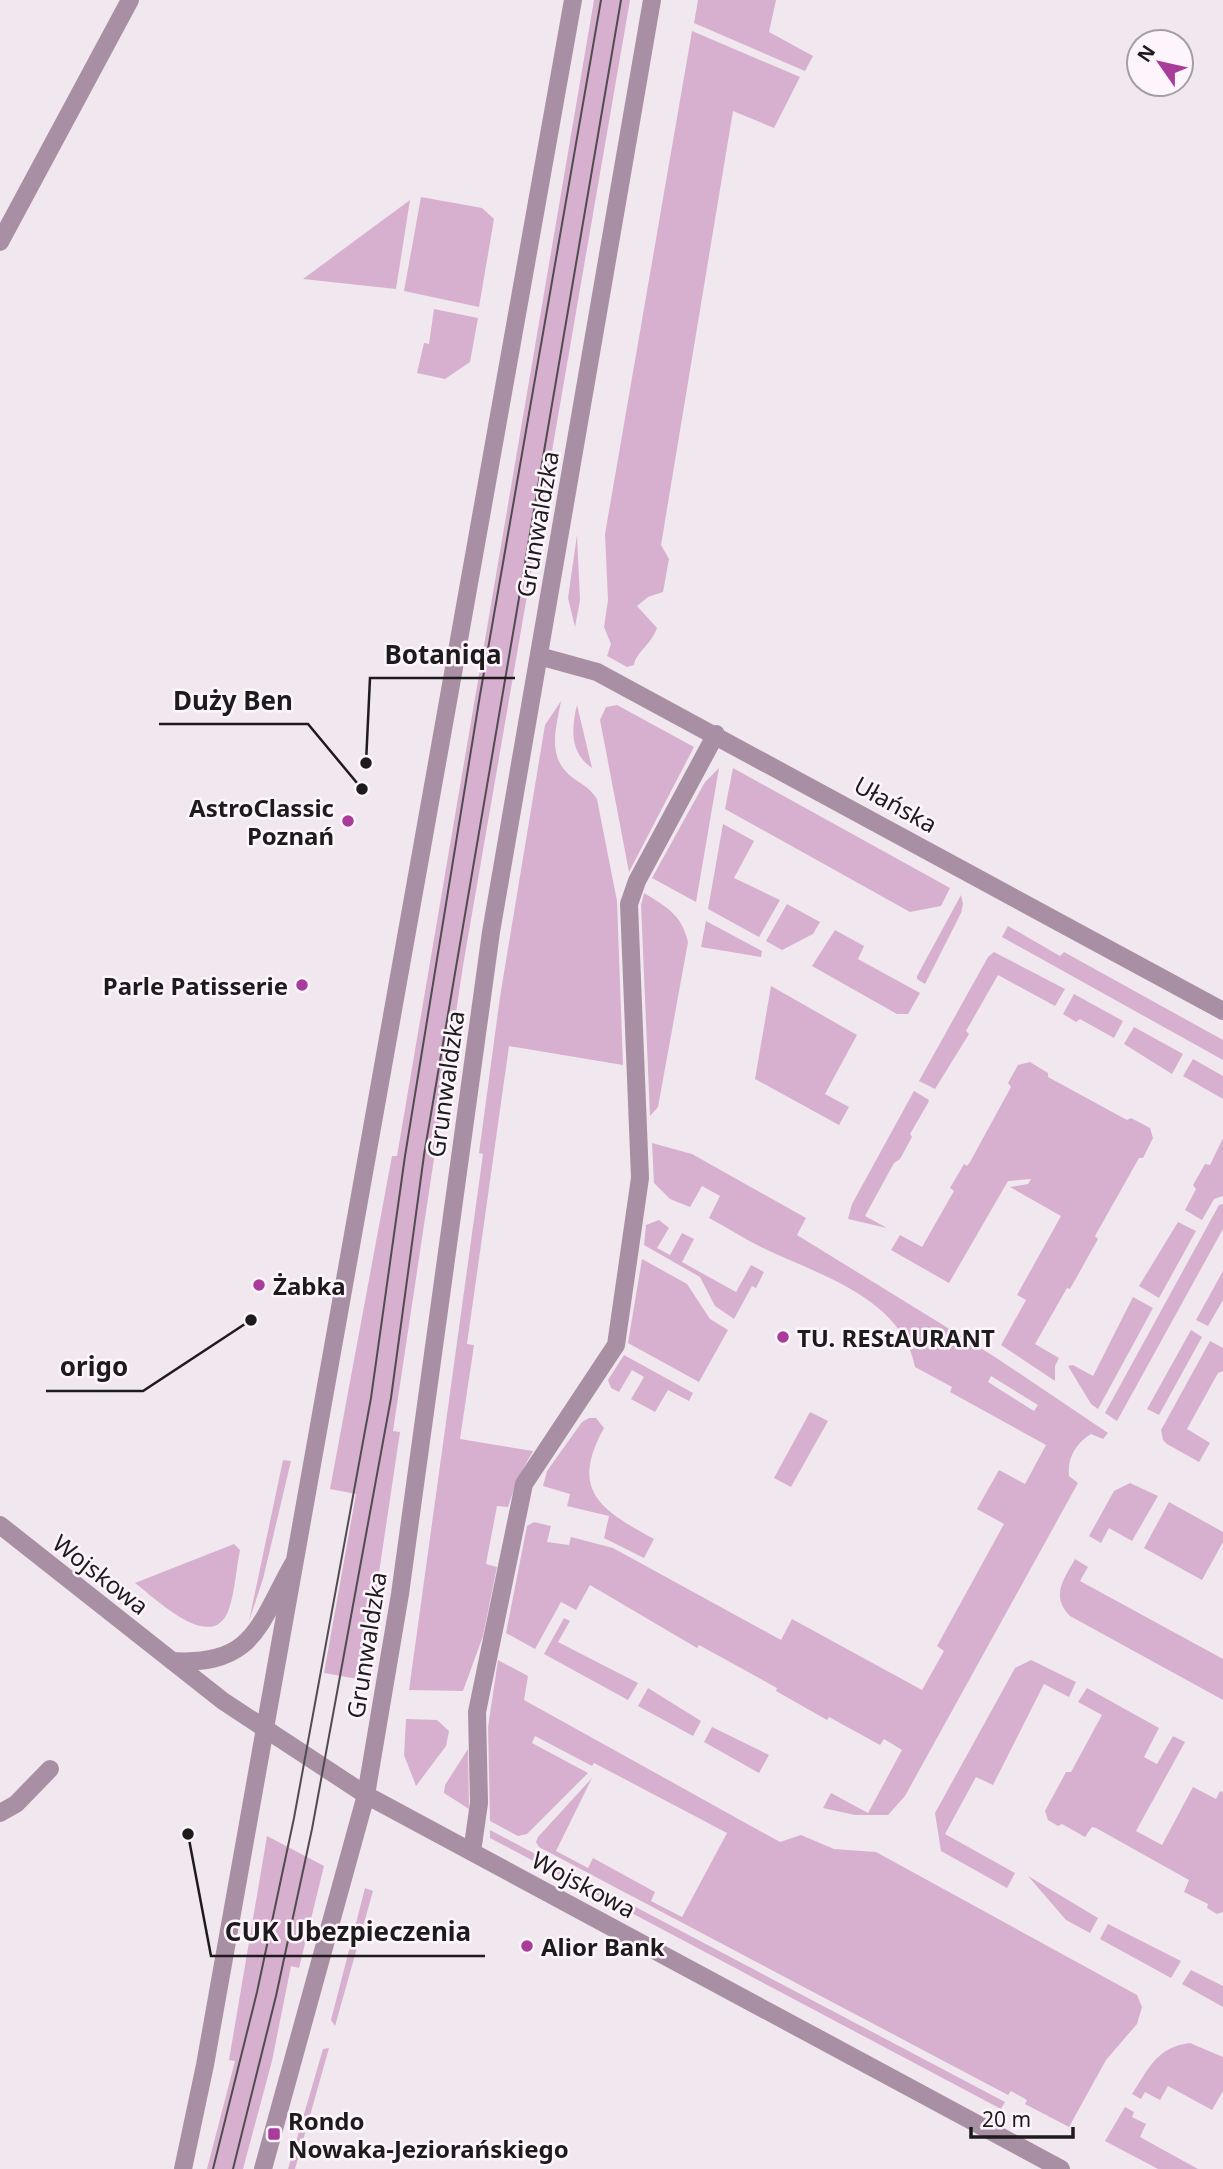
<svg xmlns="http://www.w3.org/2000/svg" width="1223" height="2169" viewBox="0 0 1223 2169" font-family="'Noto Sans',sans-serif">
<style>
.green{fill:#d8b0cf;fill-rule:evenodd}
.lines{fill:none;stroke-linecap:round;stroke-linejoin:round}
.minor{stroke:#a98fa3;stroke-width:18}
.tertiary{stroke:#a98fa3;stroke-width:18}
.tram{stroke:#504c4f;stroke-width:2}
.poi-dot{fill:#a93b9a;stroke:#fef5fc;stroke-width:2.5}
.labels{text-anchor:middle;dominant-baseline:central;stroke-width:5;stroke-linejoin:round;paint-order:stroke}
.street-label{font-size:24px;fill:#1e1b1d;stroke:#fef5fc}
.poi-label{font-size:24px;font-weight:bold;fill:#1e1b1d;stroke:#fef5fc;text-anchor:start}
.leader{fill:none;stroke:#1e1b1d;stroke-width:2.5}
.callout-dot{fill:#1e1b1d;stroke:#fef5fc;stroke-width:2.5}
.callout-label{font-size:26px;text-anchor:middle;font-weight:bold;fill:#1e1b1d;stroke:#fef5fc;stroke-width:5;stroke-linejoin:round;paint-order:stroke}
</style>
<rect width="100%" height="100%" fill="#f0e8ee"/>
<!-- green -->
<path class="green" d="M 594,0 L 630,0 L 463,966 L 393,1431 L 400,1432 L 363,1680 L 324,1673 L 356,1494 L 330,1489 L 392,1156 L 397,1156 Z
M 698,0 L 776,0 L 769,32 L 813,56 L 805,71 L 694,23 Z
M 692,31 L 800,77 L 774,128 L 733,111 L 661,545 L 669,559 L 663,592 L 648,597 L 637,606 L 657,628 C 651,645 636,652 634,665 L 627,667 L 607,656 L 611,644 L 604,627 L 608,600 L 605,534 Z
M 421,197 L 482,208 L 494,219 L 479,307 L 404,291 Z
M 410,200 L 396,289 L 303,279 Z
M 434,309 L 478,318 L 470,362 L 445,379 L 417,373 L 424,343 L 429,344 Z
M 577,535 L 580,600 L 575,627 L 568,598 Z
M 561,701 C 556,729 546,758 573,778 C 583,785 590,788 597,799 L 617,901 L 623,1065 L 509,1046 L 467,1344 L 474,1345 L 460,1439 L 533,1451 L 517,1480 L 508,1507 L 497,1506 L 486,1564 L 497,1567 L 483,1636 L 463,1691 L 409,1690 L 483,1154 L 479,1153 L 500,997 L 545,725 Z
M 577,705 L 592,768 C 570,753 571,729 577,705 Z
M 617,705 L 694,747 L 629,872 L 600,720 L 606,707 Z
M 719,768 L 696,902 L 652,878 L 705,782 Z
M 733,768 L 950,888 L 941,906 L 910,912 L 725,809 Z
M 723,824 L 754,841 L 734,878 L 780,900 L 759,937 L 708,909 Z
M 644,893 C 667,907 682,915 688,942 L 658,1107 L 650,1116 L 641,905 Z
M 961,895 L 963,904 L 961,913 L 925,984 L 917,979 L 917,976 Z
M 787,904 L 820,922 L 813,934 L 782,950 L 766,941 Z
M 706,921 L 762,951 L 761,957 L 701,947 Z
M 1008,926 L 1060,956 L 1064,952 L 1223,1040 L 1223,1060 L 1002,937 Z
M 835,930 L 864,946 L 858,959 L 920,993 L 908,1014 L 897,1014 L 812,966 Z
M 994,952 L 1065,989 L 1055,1006 L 998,975 L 966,1031 L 969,1034 L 935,1089 L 919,1081 L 988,957 Z
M 771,986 L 857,1035 L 825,1094 L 849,1107 L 839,1125 L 755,1079 Z
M 1074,994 L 1123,1021 L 1114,1038 L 1080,1019 L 1076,1022 L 1063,1014 Z
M 1134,1027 L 1183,1054 L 1172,1074 L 1124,1044 Z
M 1193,1059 L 1223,1076 L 1223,1099 L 1183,1076 Z
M 1030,1062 L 1048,1073 L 1048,1077 L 1127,1120 L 1131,1118 L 1150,1128 L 1153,1138 L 1143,1158 L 1139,1158 L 1095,1236 L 1098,1239 L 1070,1289 L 1067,1288 L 1035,1344 L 1059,1358 L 1055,1366 L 1055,1381 L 1001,1345 L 1026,1300 L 1017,1295 L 1061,1216 L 1010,1187 L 1028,1184 L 1031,1179 L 1008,1181 L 949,1283 L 891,1250 L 900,1235 L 922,1247 L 954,1191 L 950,1188 L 964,1164 L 967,1166 L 970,1162 L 1011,1087 L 1008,1083 L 1018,1065 Z
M 914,1091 L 929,1100 L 928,1103 L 910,1134 L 912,1137 L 900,1159 L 894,1163 L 865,1216 L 887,1228 L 848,1219 L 852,1204 Z
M 1223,1138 L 1223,1196 L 1214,1199 L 1202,1220 L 1185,1210 L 1196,1189 L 1193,1185 L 1205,1164 L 1210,1165 Z
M 652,1143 L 692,1154 L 806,1218 L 797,1235 L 995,1357 L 1108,1433 L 1103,1439 L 1091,1434 C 1076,1443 1067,1458 1069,1476 L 1078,1483 L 905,1796 L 888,1815 L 855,1815 L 823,1808 L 831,1793 L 868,1813 L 902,1750 L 884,1739 L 880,1745 L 829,1717 L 827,1720 L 776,1691 L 777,1688 L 699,1645 L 697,1648 L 590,1585 L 576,1610 L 561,1602 L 535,1649 L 506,1633 L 527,1526 L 534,1522 L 551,1526 L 547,1542 L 569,1545 L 571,1537 L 613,1548 L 781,1640 L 792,1619 L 922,1690 L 944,1651 L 937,1646 L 1004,1524 L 977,1509 L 999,1470 L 1025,1484 L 1046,1445 L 950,1392 L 952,1387 L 915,1367 C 902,1297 816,1274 761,1247 C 743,1238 726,1227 709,1218 L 720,1196 L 702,1186 L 690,1207 L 670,1199 L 654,1183 ZM 991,1376 L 1038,1405 L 1034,1411 L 988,1382 Z
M 1223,1204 L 1223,1229 L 1117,1421 L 1105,1413 L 1219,1205 Z
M 659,1220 L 669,1228 L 657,1248 L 670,1255 L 682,1233 L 694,1239 L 682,1262 L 736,1292 L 751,1265 L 764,1272 L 756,1288 L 752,1286 L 734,1319 L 715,1306 L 700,1277 L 644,1245 L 646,1225 Z
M 1178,1222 L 1196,1231 L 1159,1298 L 1139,1286 Z
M 642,1259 L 687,1284 L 710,1319 L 728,1330 L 699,1382 L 628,1343 Z
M 1223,1271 L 1223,1300 L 1208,1326 L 1196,1320 Z
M 1133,1297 L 1153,1308 L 1098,1409 L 1091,1404 L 1068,1366 L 1073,1365 L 1093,1376 Z
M 1191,1330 L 1202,1337 L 1159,1415 L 1147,1409 Z
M 1210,1341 L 1223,1348 L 1223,1371 L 1218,1373 L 1187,1429 L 1210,1443 L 1199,1462 L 1167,1444 L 1163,1440 L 1161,1430 Z
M 624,1355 L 693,1393 L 689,1401 L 668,1390 L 655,1412 L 631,1399 L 644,1377 L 632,1370 L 619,1392 L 611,1388 L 608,1380 Z
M 810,1412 L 828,1421 L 791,1487 L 774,1478 Z
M 589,1418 L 596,1418 L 604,1428 C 569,1491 601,1510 654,1539 L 644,1558 L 604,1538 L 609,1516 L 567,1506 L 570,1494 L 543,1486 L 547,1471 L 582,1422 Z
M 283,1460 L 291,1461 L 263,1579 L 249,1621 Z
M 1130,1483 L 1158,1496 L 1132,1541 L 1109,1528 L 1101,1543 L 1089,1536 L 1114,1491 Z
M 1169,1502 L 1223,1532 L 1223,1542 L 1202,1580 L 1144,1548 Z
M 234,1544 L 240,1550 C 236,1569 235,1591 229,1609 C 213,1656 154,1597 135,1583 Z
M 1075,1559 L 1088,1567 L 1080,1581 L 1223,1659 L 1223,1700 L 1070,1616 C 1050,1596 1064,1579 1075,1559 Z
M 564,1618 L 570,1621 L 558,1642 L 638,1683 L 628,1700 L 544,1654 Z
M 498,1660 L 528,1676 L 524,1700 L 780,1842 L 801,1835 L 834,1849 L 876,1852 L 1137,1995 L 1142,2007 L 1137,2024 L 1106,2060 L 1069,2127 L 1025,2104 L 1027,2100 L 1011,2091 L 1008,2095 L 539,1847 L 536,1842 L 538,1837 L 592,1778 L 556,1851 L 588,1868 L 593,1858 L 655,1892 L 651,1901 L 682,1917 L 727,1833 L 594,1763 L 592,1766 L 535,1736 L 532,1743 L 588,1773 L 527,1834 L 518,1836 L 490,1821 L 488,1727 Z
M 1031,1660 L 1076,1682 L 1069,1697 L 1044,1684 L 993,1785 L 976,1777 L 945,1834 L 1015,1873 L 1007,1888 L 941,1851 L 935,1813 L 1015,1668 Z
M 648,1688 L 701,1721 L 693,1736 L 638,1706 Z
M 1087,1688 L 1159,1728 L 1144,1757 L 1157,1764 L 1173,1736 L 1185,1742 L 1136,1831 L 1162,1845 L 1193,1787 L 1216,1799 L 1220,1791 L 1223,1792 L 1223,1912 L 1217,1914 L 1207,1908 L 1208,1904 L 1184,1892 L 1189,1880 L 1096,1828 L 1092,1827 L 1085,1837 L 1062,1824 L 1058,1826 L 1048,1820 L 1045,1811 L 1066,1772 L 1071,1772 L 1102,1715 L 1078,1702 Z
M 406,1719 L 437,1720 L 449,1731 L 446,1746 L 416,1786 L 404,1755 Z
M 712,1727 L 769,1755 L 759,1773 L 704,1742 Z
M 468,1749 L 469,1809 L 444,1793 L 445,1785 Z
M 490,1830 L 1005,2102 L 1001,2109 L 490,1838 Z
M 267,1836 L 324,1866 L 299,1968 L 291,1966 L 272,2061 L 243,2169 L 207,2169 L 235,2061 L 229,2060 Z
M 1028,1876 L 1098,1918 L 1090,1933 L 1066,1920 Z
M 365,1888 L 373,1891 L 335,2026 L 331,2020 Z
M 1108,1924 L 1181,1961 L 1171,1978 L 1100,1939 Z
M 1191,1970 L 1223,1986 L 1223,2007 L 1182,1984 Z
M 1190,2043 L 1223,2057 L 1223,2091 L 1212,2110 L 1168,2086 L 1160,2100 L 1145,2092 L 1141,2099 L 1132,2094 C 1149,2068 1157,2047 1190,2043 Z
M 329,2048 L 295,2169 L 288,2169 L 323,2049 Z
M 1125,2107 L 1134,2112 L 1132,2117 L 1146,2124 L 1140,2137 L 1198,2169 L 1158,2169 L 1105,2141 Z"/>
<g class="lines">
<!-- minor -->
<path class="minor" d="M 0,242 L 130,0
M 539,656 L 597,672 L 1223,1011
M 0,1525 L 223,1701 L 366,1795 L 1061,2169
M 172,1661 C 254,1666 258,1626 293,1564
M 0,1813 L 16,1804 L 50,1769
M 472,1852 L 479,1803 L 477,1712 L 524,1484 L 616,1345 L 640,1178 L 629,904 L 637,881 L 716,734"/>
<!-- tertiary -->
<path class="tertiary" d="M 183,2169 L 205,2065 L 573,0
M 263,2169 L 366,1795 L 400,1594 L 491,932 L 652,0"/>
<!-- tram -->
<path class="tram" d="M 213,2169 L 257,1992 L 294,1818 L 371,1398 L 405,1156 L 480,695 L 601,0
M 233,2169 L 276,1996 L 312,1829 L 391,1398 L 424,1155 L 621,0"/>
</g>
<!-- markers -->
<g class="poi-dot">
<circle cx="348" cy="821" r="7"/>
<circle cx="302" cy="985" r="7"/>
<circle cx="259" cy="1285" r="7"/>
<circle cx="783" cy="1337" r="7"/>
<circle cx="527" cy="1946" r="7"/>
<rect x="267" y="2127" width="14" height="14" rx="3.5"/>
</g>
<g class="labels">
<!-- street labels -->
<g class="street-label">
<text transform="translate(537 524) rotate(-80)">Grunwaldzka</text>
<text transform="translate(896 804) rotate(29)">Ułańska</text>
<text transform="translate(445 1084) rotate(-82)">Grunwaldzka</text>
<text transform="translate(101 1574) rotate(38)">Wojskowa</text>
<text transform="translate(366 1645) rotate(-81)">Grunwaldzka</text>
<text transform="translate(584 1884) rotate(28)">Wojskowa</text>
</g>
<!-- poi labels -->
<g class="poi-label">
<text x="334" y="807" text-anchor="end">AstroClassic<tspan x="334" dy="28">Poznań</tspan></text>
<text x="288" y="985" text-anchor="end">Parle Patisserie</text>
<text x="273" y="1285">Żabka</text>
<text x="797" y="1337">TU. REStAURANT</text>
<text x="541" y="1946">Alior Bank</text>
<text x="288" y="2120">Rondo<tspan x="288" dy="28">Nowaka-Jeziorańskiego</tspan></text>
</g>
</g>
<!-- callouts -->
<path class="leader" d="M366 763L370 678H515M362 789L308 724H159M251 1320L143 1391H46M188 1834L211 1956H485"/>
<g class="callout-dot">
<circle cx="366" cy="763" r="7"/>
<circle cx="362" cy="789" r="7"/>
<circle cx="251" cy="1320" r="7"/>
<circle cx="188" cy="1834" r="7"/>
</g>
<g class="callout-label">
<text x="443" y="664">Botaniqa</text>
<text x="233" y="710">Duży Ben</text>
<text x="94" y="1376">origo</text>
<text x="348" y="1941">CUK Ubezpieczenia</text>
</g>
<!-- north arrow -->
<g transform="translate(1160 63) rotate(304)"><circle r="33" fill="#fef5fc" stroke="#a49ea3" stroke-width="2"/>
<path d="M0-5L12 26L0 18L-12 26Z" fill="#a93b9a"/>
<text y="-10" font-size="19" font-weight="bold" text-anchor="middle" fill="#1e1b1d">N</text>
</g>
<!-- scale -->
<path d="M971 2127v10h102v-10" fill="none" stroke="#1e1b1d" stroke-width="3.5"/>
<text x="982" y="2127" font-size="21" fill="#1e1b1d" stroke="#fef5fc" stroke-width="5" paint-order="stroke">20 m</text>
</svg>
